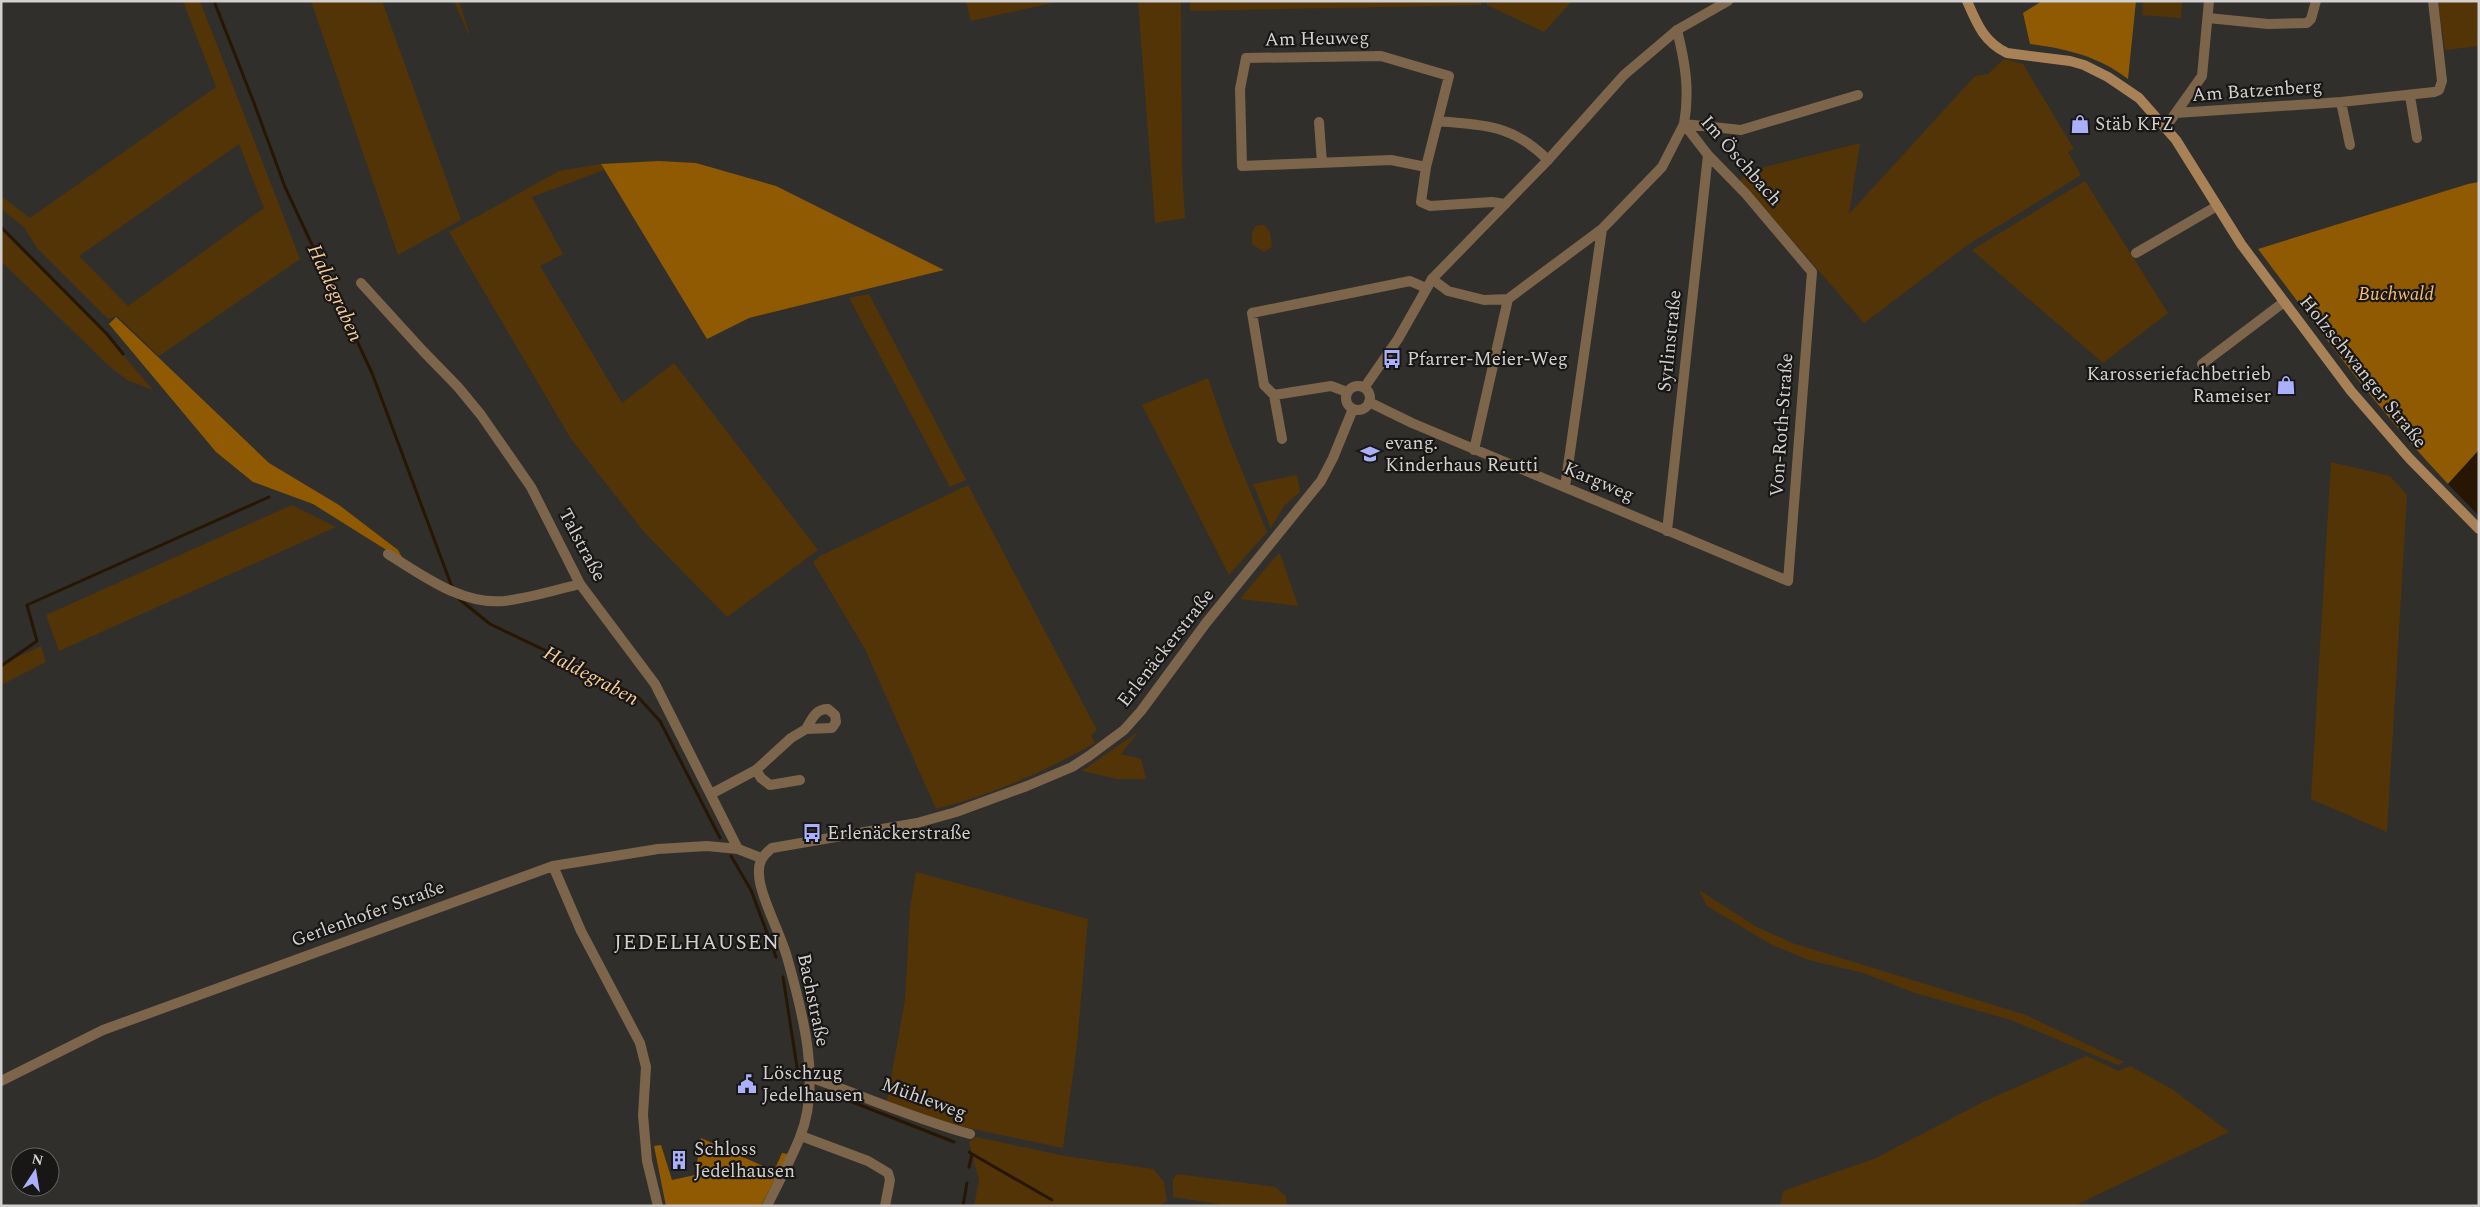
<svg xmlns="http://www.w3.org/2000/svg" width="2480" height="1207" viewBox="0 0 2480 1207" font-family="Spectral,serif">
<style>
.green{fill:#533406;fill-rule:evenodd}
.forest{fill:#8f5a02}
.water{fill:#271602}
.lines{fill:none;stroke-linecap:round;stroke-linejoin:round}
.stream{stroke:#271602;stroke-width:3}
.minor{stroke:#7c654a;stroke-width:10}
.tertiary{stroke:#7c654a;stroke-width:10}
.secondary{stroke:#a88256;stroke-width:10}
.labels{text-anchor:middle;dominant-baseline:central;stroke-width:4.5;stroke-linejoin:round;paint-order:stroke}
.street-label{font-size:19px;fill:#d3d1d0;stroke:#181716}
.poi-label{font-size:19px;fill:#d3d1d0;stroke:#181716;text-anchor:start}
.park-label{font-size:19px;font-style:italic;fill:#f7bb73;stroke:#181716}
.water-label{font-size:20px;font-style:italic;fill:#f8cb97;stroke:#181716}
.quarter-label{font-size:21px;letter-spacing:1px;fill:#d3d1d0;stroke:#181716}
</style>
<rect width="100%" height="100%" fill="#312f2c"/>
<!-- green -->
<path class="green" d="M 183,1 L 200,1 L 300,259 L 159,356 L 117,316 L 108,319 L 37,248 L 24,227 L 1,209 L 1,196 L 30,218 L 216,87 ZM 239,144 L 264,208 L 128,306 L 79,256 Z
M 311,1 L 382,1 L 461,220 L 398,255 Z
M 454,1 L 459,1 L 471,40 Z
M 966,1 L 1061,1 L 971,21 Z
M 1138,1 L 1181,1 L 1182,169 L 1185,218 L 1155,223 Z
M 1190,1 L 1481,1 L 1481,5 L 1190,11 Z
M 1486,1 L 1572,1 L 1544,32 L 1487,5 Z
M 2143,1 L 2182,1 L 2181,18 L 2142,15 Z
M 2438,1 L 2479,1 L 2479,46 L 2445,50 Z
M 2004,59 L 2023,64 L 2074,149 L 2068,152 L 2081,175 L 1966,246 L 1864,323 L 1740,180 L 1750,171 L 1860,143 L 1849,214 L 1975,76 L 1988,74 Z
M 601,164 L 604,170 L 532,197 L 563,254 L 540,266 L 622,403 L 674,363 L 818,550 L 727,617 L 645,533 L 571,439 L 449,232 L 559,171 Z
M 2085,181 L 2168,313 L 2103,363 L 1972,250 Z
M 1264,225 L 1270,232 L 1272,247 L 1264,252 L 1252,244 L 1252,232 L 1256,226 Z
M 1,230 L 106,335 L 153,390 L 127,380 L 108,365 L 1,261 Z
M 869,294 L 966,480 L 950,487 L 849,298 Z
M 1208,378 L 1229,439 L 1267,532 L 1229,575 L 1142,405 Z
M 2331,462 L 2390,476 L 2407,495 L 2387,832 L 2311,799 Z
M 1297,475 L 1300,492 L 1284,506 L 1271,528 L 1253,484 Z
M 968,485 L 1097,730 L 1091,735 L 1095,743 C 1045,772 992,794 936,809 L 865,649 L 813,562 L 820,556 Z
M 292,505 L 336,527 L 59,651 L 46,615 Z
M 1280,553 L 1298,606 L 1240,599 L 1274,558 Z
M 41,646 L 46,662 L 1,685 L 1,665 Z
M 1138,732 L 1121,754 L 1141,759 L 1146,779 L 1117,779 L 1082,771 Z
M 916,872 L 1088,919 L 1077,1044 L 1063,1148 L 936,1121 L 887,1101 L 905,1000 L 910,908 Z
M 1699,890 L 1755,926 L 1792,943 L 2026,1015 L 2124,1062 L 2118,1065 L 2011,1020 L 1915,993 L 1863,973 L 1809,960 L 1772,945 L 1707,906 Z
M 2087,1056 L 2118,1071 L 2130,1066 L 2172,1089 L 2229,1132 L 2074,1206 L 1780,1206 L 1783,1191 L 1876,1158 L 1985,1101 Z
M 976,1137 L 1065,1156 L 1153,1169 L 1164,1182 L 1167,1201 L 1158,1206 L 974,1206 L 979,1180 L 969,1142 Z
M 1177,1174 L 1275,1187 L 1286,1196 L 1287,1206 L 1230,1206 L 1173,1197 L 1173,1179 Z"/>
<!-- forest -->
<path class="forest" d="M 2042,1 L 2136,1 L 2128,79 C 2098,56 2067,49 2030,44 L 2023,13 Z
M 659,161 L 696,163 L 776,186 L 944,270 L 749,318 L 707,339 L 601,164 Z
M 2479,182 L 2479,450 L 2448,484 C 2379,411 2319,330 2258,249 L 2468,184 Z
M 116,317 L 269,463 L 339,505 L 398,550 L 404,561 L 313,504 L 253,482 L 216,452 L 109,324 Z
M 701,1138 L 774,1171 L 782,1153 L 788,1154 L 761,1206 L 666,1206 L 654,1146 L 661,1145 L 672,1180 L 695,1175 Z"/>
<!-- water -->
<path class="water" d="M 2479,450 L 2479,516 L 2448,484 Z"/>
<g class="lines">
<!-- stream -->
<path class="stream" d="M 214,1 L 254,103 L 285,187 L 372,373 L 452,587
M 1,227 L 107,334 L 123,354
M 459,599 L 490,624 L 609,681 L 639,698 L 660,721 L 720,838
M 1,666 L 37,641 L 27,605 L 269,497
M 731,856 L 751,890 L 776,957
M 783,977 L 797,1067
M 827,1092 L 954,1142
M 969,1152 L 972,1154 L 969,1167
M 972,1154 L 1052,1200
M 963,1206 L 967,1183"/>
<!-- minor -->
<path class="minor" d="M 2208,18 L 2268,24 L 2307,23 L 2311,19 L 2316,1
M 1381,56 L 1449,76 L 1426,167 L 1391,160 L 1242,166 L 1240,89 L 1246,58 Z
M 2410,96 L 2417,138
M 2341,102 L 2350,145
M 2176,113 L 2341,102 L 2434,92 L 2439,90 L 2442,81 L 2433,1
M 1438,121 C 1486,126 1512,124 1548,160
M 1319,122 L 1322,163
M 2165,128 L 2202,76 L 2209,1
M 1426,167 L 1421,202 L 1430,206 L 1492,202 L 1505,204
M 2136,253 L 2217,206
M 1432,279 L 1448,291 L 1484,300 L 1508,299 L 1602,229 L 1662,167 L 1684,124 L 1741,130 L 1858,95
M 361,283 L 423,351 L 458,387 L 481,415 L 531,487 L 580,584 L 655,684 L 738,849
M 2202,364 L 2284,302
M 1347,392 L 1331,386 L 1274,395 L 1264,385 L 1252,313 L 1410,281 L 1426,288
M 1274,395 L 1282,439
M 1369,402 L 1412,423 L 1788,581 L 1812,272 L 1746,194 L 1708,155 L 1684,124 C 1690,90 1685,62 1677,30
M 1474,450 L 1508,299
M 1565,487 L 1602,229
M 1667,531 L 1708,155
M 388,554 C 422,575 461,605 504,601 C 530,598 555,590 580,584
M 756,770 L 761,778 L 770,785 L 800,780
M 711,794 L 756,770 L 791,738 L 806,729 L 832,728 L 836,722 L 835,715 L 828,709 C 815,709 812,719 806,729
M 553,866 L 581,931 L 640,1043 L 646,1067 L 643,1115 L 647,1161 L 658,1206
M 810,1077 C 863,1096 915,1119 970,1134
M 1,1081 L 103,1030 L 553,866 L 658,849 L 707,846 L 738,849 L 761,858
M 801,1136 L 868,1161 L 888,1173 L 890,1180 L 885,1206"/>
<!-- tertiary -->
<path class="tertiary" d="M1346 398a12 12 0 1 1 24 0a12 12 0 1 1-24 0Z
M 1364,388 L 1398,339 L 1432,279 L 1548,160 L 1624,75 L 1677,30 L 1728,1
M 767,1206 C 778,1183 791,1160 800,1137 C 822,1083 802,1010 787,957 C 781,935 759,894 759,874 C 758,862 763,855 772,848 L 917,823 L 956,812 L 1027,786 L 1072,767 L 1089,756 L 1124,730 L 1141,711 L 1206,623 L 1321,481 L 1333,458 L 1353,409"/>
<!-- secondary -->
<path class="secondary" d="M 1967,1 C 1977,24 1984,42 2007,53 L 2070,61 L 2084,65 L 2108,77 L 2139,98 L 2176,140 L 2241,244 L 2351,391 L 2409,458 L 2479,529"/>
</g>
<!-- icons -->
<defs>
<g id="shop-bare" transform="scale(1.5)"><path d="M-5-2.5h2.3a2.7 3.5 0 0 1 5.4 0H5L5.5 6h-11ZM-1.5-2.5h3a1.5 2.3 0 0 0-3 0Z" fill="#aab0fb" stroke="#181716" stroke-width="2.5" paint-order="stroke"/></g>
<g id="bus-bare" transform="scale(1.5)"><path d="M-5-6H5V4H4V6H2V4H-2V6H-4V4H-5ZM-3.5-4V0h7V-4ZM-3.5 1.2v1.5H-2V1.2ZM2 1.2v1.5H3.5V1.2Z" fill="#aab0fb" stroke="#181716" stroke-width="2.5" paint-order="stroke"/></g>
<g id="school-bare" transform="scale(1.5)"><path d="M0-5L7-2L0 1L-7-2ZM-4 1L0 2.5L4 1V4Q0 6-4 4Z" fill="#aab0fb" stroke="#181716" stroke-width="2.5" paint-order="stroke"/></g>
<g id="civic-bare" transform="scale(1.5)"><path d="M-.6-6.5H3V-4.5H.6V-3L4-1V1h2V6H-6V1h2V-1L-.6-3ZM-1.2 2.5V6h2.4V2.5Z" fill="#aab0fb" stroke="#181716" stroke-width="2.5" paint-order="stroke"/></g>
<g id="building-bare" transform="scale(1.5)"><path d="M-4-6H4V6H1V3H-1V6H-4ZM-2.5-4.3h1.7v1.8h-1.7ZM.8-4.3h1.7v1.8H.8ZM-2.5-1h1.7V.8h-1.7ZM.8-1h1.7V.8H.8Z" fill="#aab0fb" stroke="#181716" stroke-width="2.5" paint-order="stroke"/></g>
</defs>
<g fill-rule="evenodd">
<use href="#shop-bare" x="2080" y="124"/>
<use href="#bus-bare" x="1392" y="359"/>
<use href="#shop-bare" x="2286" y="385"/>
<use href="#school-bare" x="1370" y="454"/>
<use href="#bus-bare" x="812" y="833"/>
<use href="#civic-bare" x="747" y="1084"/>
<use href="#building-bare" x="679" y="1160"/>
</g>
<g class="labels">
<!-- street labels -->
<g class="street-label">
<text transform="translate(1317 39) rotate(-1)">Am Heuweg</text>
<text transform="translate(2257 91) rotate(-4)">Am Batzenberg</text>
<text transform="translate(1741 161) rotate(49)">Im Öschbach</text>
<text transform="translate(1670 341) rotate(-84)">Syrlinstraße</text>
<text transform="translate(2363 372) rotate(51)">Holzschwanger Straße</text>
<text transform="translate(1782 425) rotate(-86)">Von-Roth-Straße</text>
<text transform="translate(1599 482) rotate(23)">Kargweg</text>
<text transform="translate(582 545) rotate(62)">Talstraße</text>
<text transform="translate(1166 648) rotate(-52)">Erlenäckerstraße</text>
<text transform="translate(368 914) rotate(-20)">Gerlenhofer Straße</text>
<text transform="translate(813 1000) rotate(78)">Bachstraße</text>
<text transform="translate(924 1099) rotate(20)">Mühleweg</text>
</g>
<!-- poi labels -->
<g class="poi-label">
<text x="2095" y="124">Stäb KFZ</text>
<text x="1407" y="359">Pfarrer-Meier-Weg</text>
<text x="2271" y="374" text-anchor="end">Karosseriefachbetrieb<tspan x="2271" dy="22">Rameiser</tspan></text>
<text x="1385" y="443">evang.<tspan x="1385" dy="22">Kinderhaus Reutti</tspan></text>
<text x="827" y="833">Erlenäckerstraße</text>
<text x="762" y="1073">Löschzug<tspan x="762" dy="22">Jedelhausen</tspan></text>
<text x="694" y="1149">Schloss<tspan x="694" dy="22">Jedelhausen</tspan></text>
</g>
<!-- park labels -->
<g class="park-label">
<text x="2396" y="294">Buchwald</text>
</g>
<!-- water labels -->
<g class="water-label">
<text transform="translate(335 293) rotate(65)">Haldegraben</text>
<text transform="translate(591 676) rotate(28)">Haldegraben</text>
</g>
<!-- quarter labels -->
<g class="quarter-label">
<text x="697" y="943">JEDELHAUSEN</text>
</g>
</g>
<!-- border -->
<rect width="2480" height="1207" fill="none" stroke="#d3d1d0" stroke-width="5"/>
<!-- north arrow -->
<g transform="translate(35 1172) rotate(12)"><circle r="24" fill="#181716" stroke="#636160"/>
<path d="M0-4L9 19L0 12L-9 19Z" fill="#aab0fb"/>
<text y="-8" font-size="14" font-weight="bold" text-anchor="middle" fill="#d3d1d0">N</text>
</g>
</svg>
